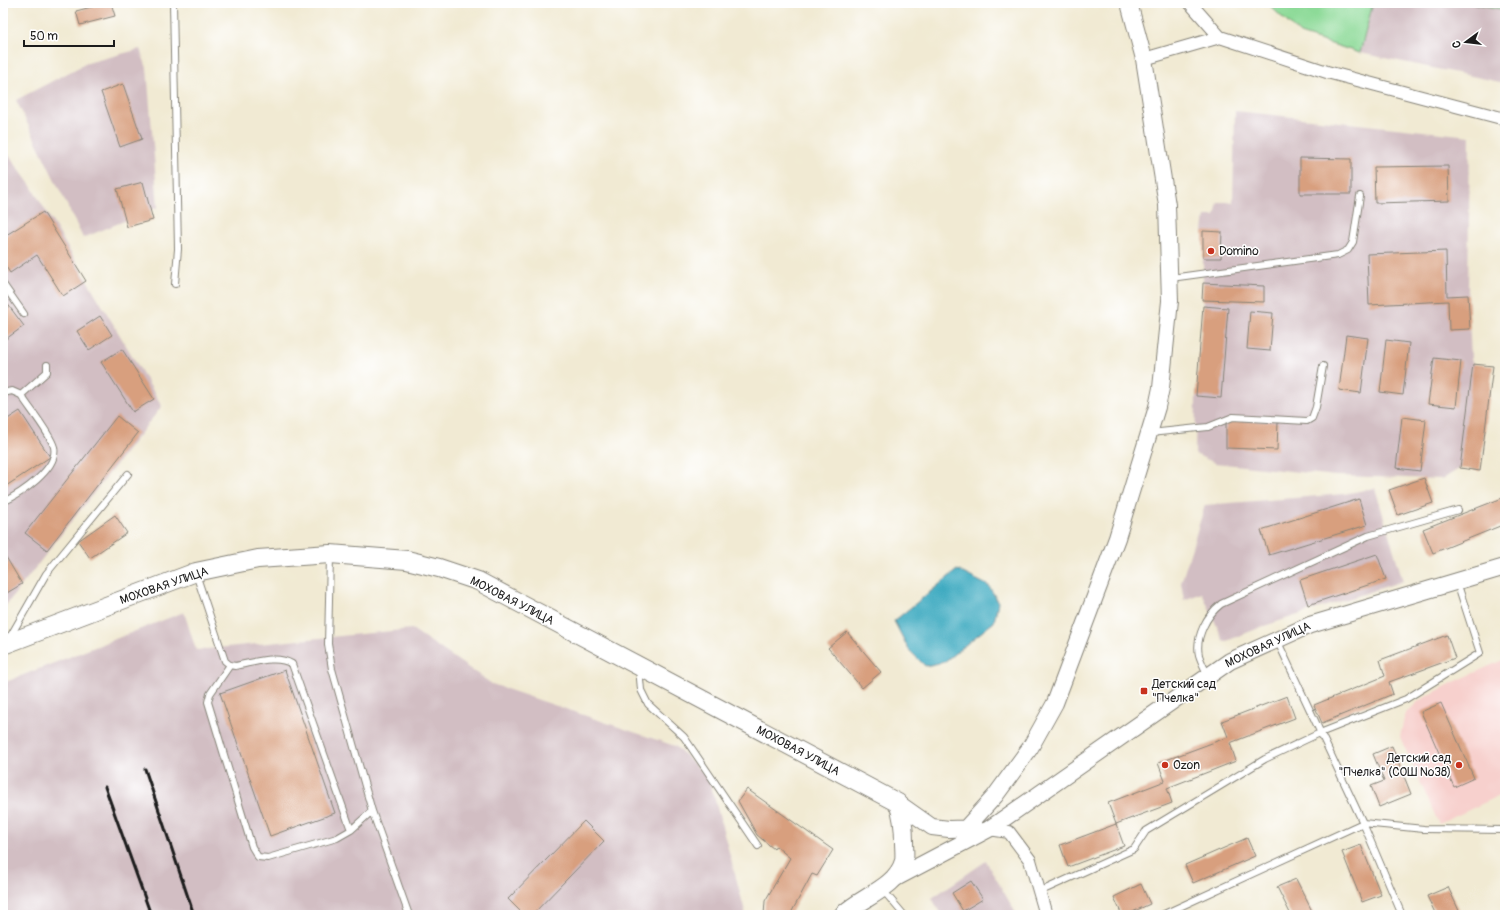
<svg xmlns="http://www.w3.org/2000/svg" width="1508" height="918" viewBox="0 0 1508 918" font-family="Pangolin,sans-serif">
<style>
.built{fill:#f7d0cd}
.industrial{fill:#d2bec3}
.green{fill:#8dda98;stroke:#547b5a}
.water{fill:#41abc1;stroke:#2e646e}
.building{fill:#d89f7e}
.lines{fill:none;stroke-linecap:round;stroke-linejoin:round}
.service-casing{stroke:#868378;stroke-width:8}
.minor-casing{stroke:#868378;stroke-width:14}
.tertiary-casing{stroke:#868378;stroke-width:18}
.secondary-casing{stroke:#868378;stroke-width:20}
.service{stroke:#fff;stroke-width:6}
.minor{stroke:#fff;stroke-width:12}
.tertiary{stroke:#fff;stroke-width:16}
.secondary{stroke:#fff;stroke-width:18}
.rail{stroke:#1c1c1c;stroke-width:3}
.poi-dot{fill:#c8321e;stroke:#fff;stroke-width:1.5}
.labels{text-anchor:middle;dominant-baseline:central;stroke-width:3;stroke-linejoin:round;paint-order:stroke}
.poi-label{font-size:12px;fill:#1c1c1c;stroke:#fff;text-anchor:start}
.street-label{font-size:12px;fill:#1c1c1c;stroke:#fff}
</style>
<rect width="100%" height="100%" fill="#fff"/>
<filter id="ink" filterUnits="userSpaceOnUse"><feTurbulence type="fractalNoise" baseFrequency=".025" numOctaves="2"/><feDisplacementMap in="SourceGraphic" scale="8" xChannelSelector="R" yChannelSelector="G"/><feConvolveMatrix kernelMatrix="1 2 1 2 8 2 1 2 1" color-interpolation-filters="sRGB"/></filter>
<filter id="wash" filterUnits="userSpaceOnUse"><feTurbulence type="fractalNoise" baseFrequency=".012" numOctaves="4" result="noise"/><feDisplacementMap in="SourceGraphic" scale="16" xChannelSelector="R" yChannelSelector="G"/><feGaussianBlur stdDeviation="0.9" result="paint"/><feColorMatrix in="noise" values="0 0 0 0 0 0 0 0 0 0 0 0 0 0 0 0 0 1.4 0 .05"/><feComposite in="paint" operator="in"/></filter>
<g filter="url(#wash)">
<rect width="100%" height="100%" fill="#f1ead3"/>
<!-- built -->
<path class="built" d="M 1505,659 L 1505,793 L 1439,824 L 1400,737 L 1405,714 L 1420,700 L 1454,682 Z"/>
<!-- industrial -->
<path class="industrial" d="M 1373,3 L 1473,3 L 1505,10 L 1505,83 L 1360,53 Z
M 140,49 L 147,68 L 158,207 L 83,238 L 16,100 L 87,63 Z
M 1235,111 L 1470,136 L 1468,295 L 1471,358 L 1473,364 L 1460,468 L 1443,479 L 1336,476 L 1215,463 L 1195,454 L 1196,396 L 1203,306 L 1203,231 L 1205,216 L 1215,216 L 1218,202 L 1233,202 Z
M 3,147 L 31,186 L 162,406 L 3,609 Z
M 1375,488 L 1403,581 L 1264,626 L 1224,642 L 1202,593 L 1184,600 L 1181,583 L 1205,505 L 1344,494 Z
M 184,612 L 196,650 L 412,629 L 492,684 L 675,746 L 709,778 L 746,915 L 3,915 L 3,683 Z
M 986,861 L 1017,915 L 941,915 L 932,898 Z"/>
<!-- green -->
<path class="green" d="M 1267,3 L 1373,3 L 1360,53 L 1300,34 Z
M 1473,3 L 1505,3 L 1505,10 Z"/>
<!-- water -->
<path class="water" d="M 957,570 L 989,586 L 998,602 L 994,622 L 944,662 L 925,666 L 909,650 L 894,621 Z"/>
<g id="blocks">
<!-- building -->
<path class="building" d="M 107,3 L 111,3 L 115,16 L 80,25 L 76,11 Z
M 123,84 L 142,139 L 120,147 L 101,92 Z
M 1300,158 L 1351,159 L 1351,194 L 1300,194 Z
M 1448,166 L 1449,201 L 1375,203 L 1374,167 Z
M 143,182 L 153,220 L 127,227 L 117,189 Z
M 43,212 L 86,281 L 63,296 L 37,255 L 10,273 L 3,262 L 3,237 Z
M 1203,231 L 1222,232 L 1221,258 L 1203,258 Z
M 1446,251 L 1447,296 L 1468,295 L 1470,329 L 1449,330 L 1448,301 L 1369,305 L 1367,254 Z
M 1203,283 L 1264,286 L 1264,302 L 1202,300 Z
M 3,298 L 24,326 L 3,341 Z
M 1203,306 L 1228,308 L 1221,398 L 1196,396 Z
M 1250,311 L 1273,313 L 1270,351 L 1247,349 Z
M 100,316 L 112,335 L 89,350 L 77,331 Z
M 1346,335 L 1368,338 L 1361,393 L 1339,390 Z
M 1386,340 L 1409,343 L 1403,395 L 1380,392 Z
M 122,349 L 154,399 L 133,412 L 101,362 Z
M 1434,358 L 1461,361 L 1456,407 L 1428,404 Z
M 1473,364 L 1493,366 L 1480,471 L 1460,468 Z
M 20,411 L 50,457 L 3,488 L 3,422 Z
M 117,416 L 138,433 L 47,550 L 25,533 Z
M 1402,417 L 1426,420 L 1420,471 L 1396,468 Z
M 1226,420 L 1278,422 L 1277,450 L 1226,448 Z
M 1424,478 L 1433,503 L 1398,515 L 1389,490 Z
M 1505,497 L 1505,524 L 1433,553 L 1423,529 Z
M 1359,499 L 1367,525 L 1269,555 L 1261,530 Z
M 115,515 L 127,533 L 90,558 L 78,541 Z
M 3,552 L 22,584 L 5,594 L 3,590 Z
M 1377,554 L 1386,579 L 1308,605 L 1300,580 Z
M 847,632 L 881,672 L 862,688 L 828,648 Z
M 1447,635 L 1455,658 L 1389,682 L 1393,694 L 1322,723 L 1314,705 L 1385,676 L 1380,660 Z
M 285,670 L 335,813 L 270,836 L 220,693 Z
M 1287,696 L 1295,718 L 1230,743 L 1236,761 L 1167,788 L 1172,803 L 1116,824 L 1108,803 L 1165,781 L 1158,763 L 1228,737 L 1222,721 Z
M 1441,703 L 1474,778 L 1454,787 L 1421,712 Z
M 1392,746 L 1411,794 L 1379,807 L 1371,786 L 1384,781 L 1373,754 Z
M 747,789 L 833,850 L 817,876 L 812,874 L 790,915 L 764,915 L 765,901 L 790,858 L 776,846 L 774,849 L 757,835 L 738,801 Z
M 584,821 L 604,841 L 532,915 L 524,915 L 508,899 Z
M 1116,824 L 1124,846 L 1068,867 L 1060,845 Z
M 1247,838 L 1255,856 L 1193,883 L 1185,865 Z
M 1361,845 L 1381,895 L 1362,902 L 1342,852 Z
M 1296,879 L 1314,915 L 1291,915 L 1277,887 Z
M 971,881 L 983,899 L 963,911 L 952,893 Z
M 1141,884 L 1150,904 L 1126,915 L 1122,915 L 1114,897 Z
M 1448,887 L 1461,915 L 1436,915 L 1427,896 Z"/>
</g>
</g>
<g filter="url(#ink)">
<use href="#blocks" fill-opacity="0" stroke="#868378" stroke-width="1"/>
<g class="lines">
<!-- service casing -->
<g class="service-casing">
<path id="service" d="M 173,3 L 178,249 L 175,284
M 1171,278 L 1338,255 L 1348,250 L 1353,242 L 1360,196
M 3,284 L 24,314
M 3,393 L 12,391 L 21,395
M 1150,433 L 1208,427 L 1233,417 L 1307,421 L 1312,418 L 1316,407 L 1323,366
M 3,502 C 20,494 59,469 54,447 C 50,433 29,408 21,395 L 47,372 L 47,365
M 330,556 L 328,644 L 332,669 L 372,811 L 409,915
M 196,574 L 225,661 L 230,665 L 235,666 C 253,663 276,654 292,664 L 351,830
M 10,637 L 46,574 L 128,474
M 1277,640 L 1363,823 L 1402,915
M 230,665 L 210,694 L 208,702 L 252,847 L 258,857 L 268,858 L 337,838 L 351,830 L 372,811
M 639,668 L 641,690 L 648,704 L 684,737 L 758,846
M 1208,676 C 1205,669 1201,662 1199,655 C 1195,637 1207,615 1221,604 L 1368,536 L 1458,510
M 882,889 L 904,915
M 1039,892 L 1134,849 L 1146,831 L 1265,759 L 1320,733 L 1406,699 L 1480,653 L 1457,582
M 1162,915 L 1363,823 L 1424,829 L 1505,830"/>
</g>
<!-- minor casing -->
<g class="minor-casing">
<path id="minor" d="M 1190,3 L 1220,37 L 1327,72 L 1505,119
M 1144,59 L 1220,37
M 989,829 L 1009,832 L 1030,860 L 1046,915"/>
</g>
<!-- tertiary casing -->
<g class="tertiary-casing">
<path id="tertiary" d="M 898,803 L 932,827 L 949,829 L 976,828
M 966,828 L 995,796 L 1030,748 L 1055,703 L 1117,538 L 1157,407 L 1161,388 L 1170,301 L 1167,205 L 1144,59 L 1129,3
M 894,879 L 989,829 L 1230,661 L 1310,625 L 1505,567"/>
</g>
<!-- secondary casing -->
<g class="secondary-casing">
<path id="secondary" d="M 3,645 L 196,572 L 258,559 L 330,554 L 407,560 L 439,568 L 478,581 L 898,803 C 903,816 904,828 904,842 C 904,848 905,855 904,861 C 897,888 861,897 843,915"/>
</g>
<!-- service -->
<use href="#service" class="service"/>
<!-- minor -->
<use href="#minor" class="minor"/>
<!-- tertiary -->
<use href="#tertiary" class="tertiary"/>
<!-- secondary -->
<use href="#secondary" class="secondary"/>
<!-- rail -->
<path class="rail" d="M 145,769 L 194,915
M 105,787 L 151,915"/>
</g>
</g>
<!-- markers -->
<g class="poi-dot">
<circle cx="1211" cy="251" r="4"/>
<rect x="1140" y="687" width="8" height="8" rx="2"/>
<circle cx="1165" cy="765" r="4"/>
<circle cx="1459" cy="765" r="4"/>
</g>
<g class="labels">
<!-- poi labels -->
<g class="poi-label">
<text x="1219" y="251">Domino</text>
<text x="1152" y="684">Детский сад<tspan x="1152" dy="14">"Пчелка"</tspan></text>
<text x="1451" y="758" text-anchor="end">Детский сад<tspan x="1451" dy="14">"Пчелка" (СОШ №38)</tspan></text>
<text x="1173" y="765">Ozon</text>
</g>
<!-- street labels -->
<g class="street-label">
<text transform="translate(164 586) rotate(-19)">МОХОВАЯ УЛИЦА</text>
<text transform="translate(512 601) rotate(27)">МОХОВАЯ УЛИЦА</text>
<text transform="translate(1268 645) rotate(-25)">МОХОВАЯ УЛИЦА</text>
<text transform="translate(798 751) rotate(28)">МОХОВАЯ УЛИЦА</text>
</g>
</g>
<!-- margin -->
<rect width="1508" height="918" fill="none" stroke="#fff" stroke-width="16"/>
<!-- north arrow -->
<g transform="translate(1466 42) rotate(255)" stroke="#ffffff" stroke-width="3" paint-order="stroke">
<path d="M0-3L7 15L0 10L-7 15Z" fill="#1c1c1c"/>
<text y="-6" font-size="11" font-weight="bold" text-anchor="middle" fill="#1c1c1c">С</text>
</g>
<!-- scale -->
<path d="M24 40v6h90v-6" fill="none" stroke="#1c1c1c" stroke-width="2"/>
<text x="30" y="40" font-size="12" fill="#1c1c1c" stroke="#ffffff" stroke-width="3" paint-order="stroke">50 m</text>
</svg>
